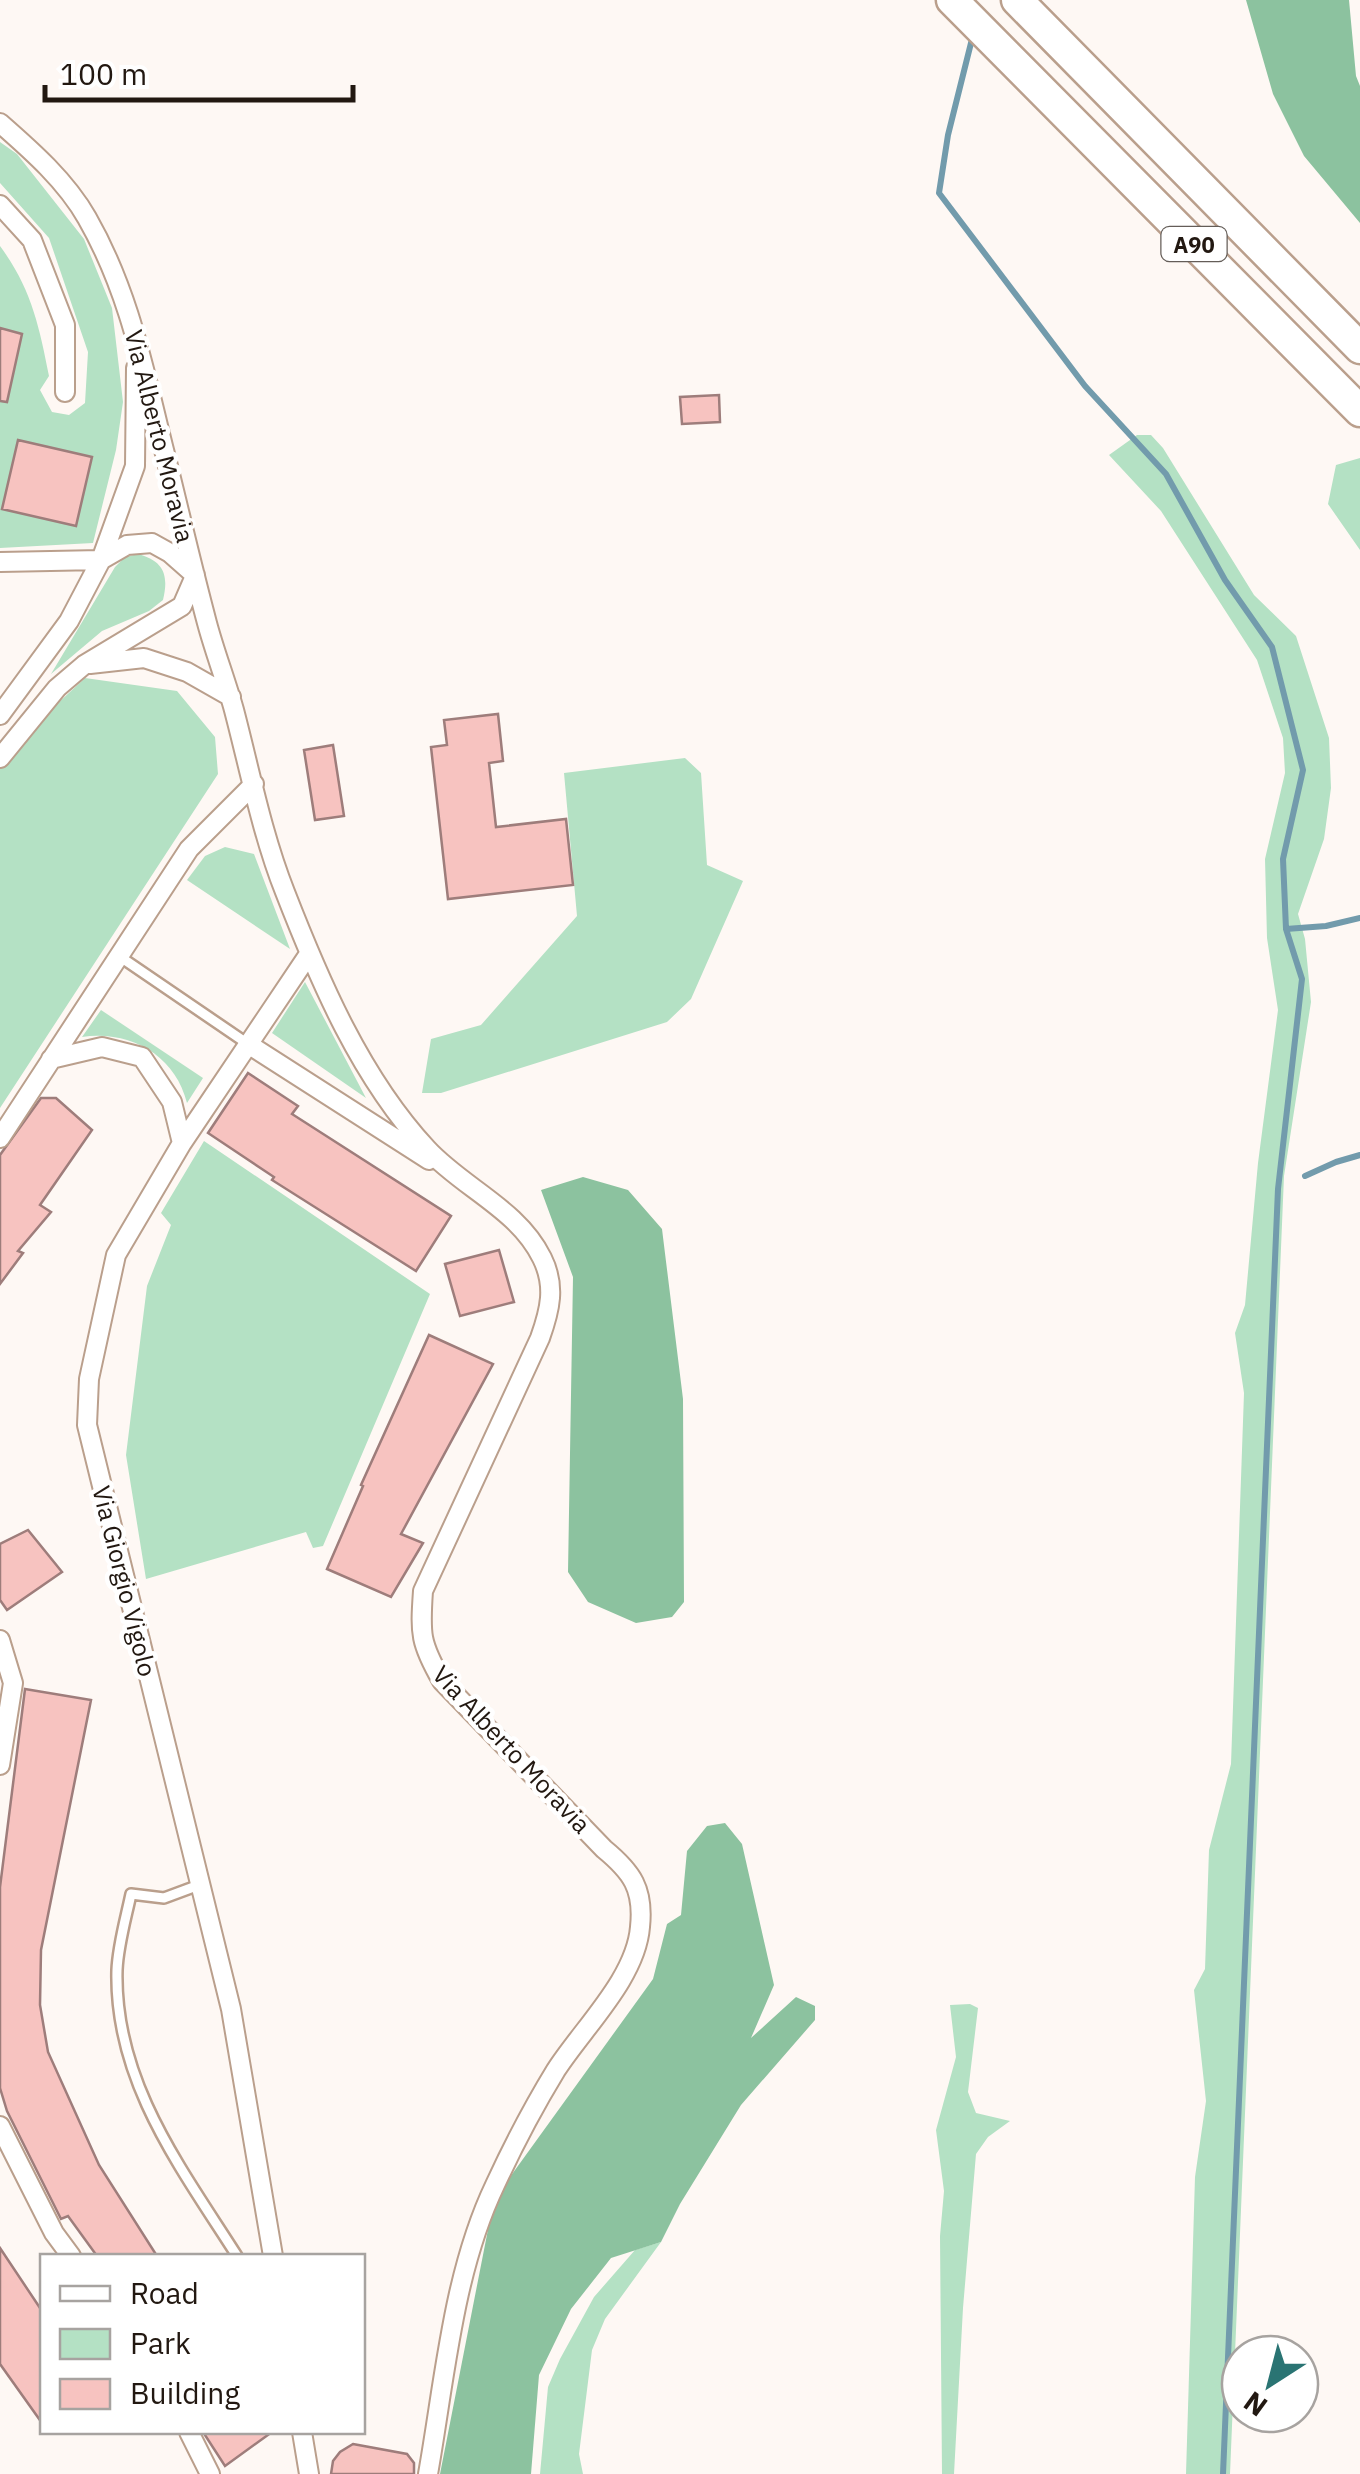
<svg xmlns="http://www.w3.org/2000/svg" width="1360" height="2474" viewBox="0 0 1360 2474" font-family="'IBM Plex Sans',sans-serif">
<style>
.green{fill:#b4e1c4}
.forest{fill:#8cc29f}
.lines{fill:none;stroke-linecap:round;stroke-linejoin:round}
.stream{stroke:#729bac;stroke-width:6}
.building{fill:#f7c3c0;stroke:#9e7d7b;stroke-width:2.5}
.lane-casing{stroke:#ba9f8c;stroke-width:14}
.street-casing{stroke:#ba9f8c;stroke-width:22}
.highway-casing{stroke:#ba9f8c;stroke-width:35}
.lane{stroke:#fff;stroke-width:9}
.street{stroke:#fff;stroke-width:18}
.highway{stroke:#fff;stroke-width:30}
.labels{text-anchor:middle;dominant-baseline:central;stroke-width:9;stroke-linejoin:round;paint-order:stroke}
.shield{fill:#fff;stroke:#645d58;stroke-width:2.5}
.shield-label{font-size:22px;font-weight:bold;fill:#221811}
.street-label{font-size:25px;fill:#221811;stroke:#fff}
</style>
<rect width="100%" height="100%" fill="#fef8f4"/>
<!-- green -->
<path class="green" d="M 0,142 L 17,154 L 84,239 L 112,308 L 123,402 L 116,450 L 93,543 L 0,548 L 0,246 C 31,288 39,325 49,376 L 40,390 L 52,412 L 69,415 L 85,403 L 88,352 L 49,238 L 0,183 Z
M 1137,435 L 1151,435 L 1163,448 L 1254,595 L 1296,636 L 1329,738 L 1331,788 L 1324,839 L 1298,914 L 1305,939 L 1311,1002 L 1284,1176 L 1230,2474 L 1186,2474 L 1195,2177 L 1206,2101 L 1194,1990 L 1205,1969 L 1209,1850 L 1231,1764 L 1244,1393 L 1235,1333 L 1245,1305 L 1258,1163 L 1278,1010 L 1267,938 L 1265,859 L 1285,773 L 1283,738 L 1257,660 L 1161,511 L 1109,455 Z
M 1360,458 L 1360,550 L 1328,504 L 1336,465 Z
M 138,554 C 164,561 169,575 163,600 L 149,611 L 102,631 L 51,674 L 115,567 L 125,557 Z
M 85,678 L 177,691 L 215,737 L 218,774 L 0,1108 L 0,757 Z
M 685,758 L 701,773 L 707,865 L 743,881 L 691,999 L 667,1022 L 441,1093 L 422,1093 L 431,1039 L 481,1025 L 577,916 L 564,773 Z
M 225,847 L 254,854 L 290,949 L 187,880 L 205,856 Z
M 305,982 L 366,1098 L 272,1033 Z
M 101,1010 L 203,1078 L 187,1103 C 175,1055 130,1030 82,1037 Z
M 204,1141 L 430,1294 L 323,1546 L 313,1548 L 306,1532 L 146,1579 L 126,1455 L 147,1286 L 171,1225 L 161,1213 Z
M 970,2004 L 978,2008 L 968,2092 L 976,2113 L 1010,2121 L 988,2137 L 976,2154 L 963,2308 L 954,2474 L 942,2474 L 940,2236 L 944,2191 L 936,2130 L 956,2057 L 950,2005 Z
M 661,2242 L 605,2319 L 592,2350 L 579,2454 L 583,2474 L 540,2474 L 548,2387 L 560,2359 L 594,2297 L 635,2250 Z"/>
<!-- forest -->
<path class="forest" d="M 1246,0 L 1349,0 L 1356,76 L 1360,86 L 1360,223 L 1304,156 L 1273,94 Z
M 583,1177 L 628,1190 L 662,1229 L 683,1399 L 684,1602 L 672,1617 L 636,1623 L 588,1602 L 568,1572 L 573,1277 L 541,1190 Z
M 725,1823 L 742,1844 L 774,1985 L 751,2038 L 796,1997 L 815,2006 L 815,2020 L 741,2105 L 680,2204 L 661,2242 L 611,2258 L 571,2309 L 539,2375 L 531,2474 L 440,2474 L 494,2199 L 653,1979 L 667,1924 L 681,1915 L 687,1851 L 707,1826 Z"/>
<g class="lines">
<!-- stream -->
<path class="stream" d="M 973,35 L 948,135 L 939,193 L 1085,386 L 1166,474 L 1225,580 L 1272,647 L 1303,770 L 1283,859 L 1286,929 L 1302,979 L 1278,1189 L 1223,2474
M 1286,929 L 1326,926 L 1360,918
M 1305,1176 L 1336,1162 L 1360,1155"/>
</g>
<!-- building -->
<path class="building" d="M 0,328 L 22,334 L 7,402 L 0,401 Z
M 719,395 L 720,422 L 682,424 L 680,397 Z
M 18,440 L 92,457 L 76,526 L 2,509 Z
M 498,714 L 503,761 L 489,763 L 496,827 L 566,819 L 573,885 L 448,899 L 431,747 L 447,745 L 444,720 Z
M 333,745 L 344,816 L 315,820 L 304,750 Z
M 248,1073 L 298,1106 L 292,1114 L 451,1216 L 416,1271 L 272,1180 L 274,1177 L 208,1133 Z
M 41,1098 L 56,1098 L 92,1130 L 40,1205 L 51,1212 L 18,1251 L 23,1253 L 0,1284 L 0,1155 Z
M 499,1250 L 514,1302 L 460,1316 L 445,1264 Z
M 429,1335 L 493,1364 L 401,1534 L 423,1543 L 391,1597 L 327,1569 L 363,1486 L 361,1485 Z
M 28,1530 L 62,1572 L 7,1610 L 0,1600 L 0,1544 Z
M 25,1689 L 91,1700 L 41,1950 L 40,2005 L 48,2052 L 99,2165 L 157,2256 L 97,2256 L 68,2216 L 61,2219 L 7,2111 L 0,2088 L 0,1887 Z
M 0,2248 L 42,2311 L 42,2423 L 0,2364 Z
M 203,2432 L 272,2432 L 225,2466 Z
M 353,2444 L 407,2454 L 414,2463 L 414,2474 L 331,2474 L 333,2461 L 340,2452 Z"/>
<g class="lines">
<!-- lane casing -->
<g class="lane-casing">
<path id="lane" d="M 119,956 L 248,1044
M 199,1885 L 164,1898 L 131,1894 C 126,1918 118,1945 117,1970 C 114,2081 181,2168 237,2256"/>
</g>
<!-- street casing -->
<g class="street-casing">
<path id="street" d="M 0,123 C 32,151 66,181 87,218 C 130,293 144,371 165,454 C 179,510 192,567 207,623 C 215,653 226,681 234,710 C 250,771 262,834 285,892 C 320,982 361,1078 427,1149 C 463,1188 518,1209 542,1258 C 556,1286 550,1310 540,1338 L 423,1591 C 420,1634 420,1643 442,1681 L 604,1849 C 632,1872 644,1889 640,1927 C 636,1978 583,2028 556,2070 C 534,2106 513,2146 495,2185 C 453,2273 445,2378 428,2474
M 0,205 L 32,240 L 65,325 L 65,392
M 0,562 L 101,560 L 127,545 L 152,543 L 170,553 L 195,575
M 90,664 L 144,658 L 187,672 L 231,697
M 0,715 L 69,621 L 101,560 L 135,466 L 136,368
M 0,758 L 57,688 L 84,665 L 182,606 L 195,576
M 248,1044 L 429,1160
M 51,1059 L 102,1047 L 142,1057 L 172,1102 L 182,1143
M 0,1138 L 189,849 L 254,784
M 0,1640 L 13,1683 L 0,1765
M 0,2126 L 54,2233 L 71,2256
M 273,2256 L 231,2009 L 87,1425 L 89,1379 L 116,1255 L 182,1143 L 309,954
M 189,2432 L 210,2474
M 302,2432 L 309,2474"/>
</g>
<!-- highway casing -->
<g class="highway-casing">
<path id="highway" d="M 952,0 L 1360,411
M 1017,0 L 1360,348"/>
</g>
<!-- lane -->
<use href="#lane" class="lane"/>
<!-- street -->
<use href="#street" class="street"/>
<!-- highway -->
<use href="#highway" class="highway"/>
</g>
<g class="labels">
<!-- shield labels -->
<rect class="shield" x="1161.5" y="227" width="65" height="34" rx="8"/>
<g class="shield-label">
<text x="1194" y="244">A90</text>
</g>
<!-- street labels -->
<g class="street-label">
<text transform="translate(160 436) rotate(76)">Via Alberto Moravia</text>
<text transform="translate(125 1581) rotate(76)">Via Giorgio Vigolo</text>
<text transform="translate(512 1749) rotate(47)">Via Alberto Moravia</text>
</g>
</g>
<!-- legend -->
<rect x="40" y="2254" width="325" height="180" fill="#ffffff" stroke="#a7a3a0" stroke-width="2.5"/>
<rect x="60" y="2286" width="50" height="15" fill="#ffffff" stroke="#a7a3a0" stroke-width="2.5"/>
<text x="130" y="2304" font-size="30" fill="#221811">Road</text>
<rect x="60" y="2329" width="50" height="30" fill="#b4e1c4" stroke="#a7a3a0" stroke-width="2.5"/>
<text x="130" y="2354" font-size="30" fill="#221811">Park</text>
<rect x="60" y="2379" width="50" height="30" fill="#f7c3c0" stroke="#a7a3a0" stroke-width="2.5"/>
<text x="130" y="2404" font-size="30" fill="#221811">Building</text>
<!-- north arrow -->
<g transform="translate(1270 2384) rotate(216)"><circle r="48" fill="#ffffff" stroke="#a7a3a0" stroke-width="2.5"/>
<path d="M0-8L18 38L0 25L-18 38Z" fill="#2a7473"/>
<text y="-15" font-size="28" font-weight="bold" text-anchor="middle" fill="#221811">N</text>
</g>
<!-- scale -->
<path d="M45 85v15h308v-15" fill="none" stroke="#221811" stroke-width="5"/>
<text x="60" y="85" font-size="30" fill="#221811" stroke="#ffffff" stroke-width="8" paint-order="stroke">100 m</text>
</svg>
